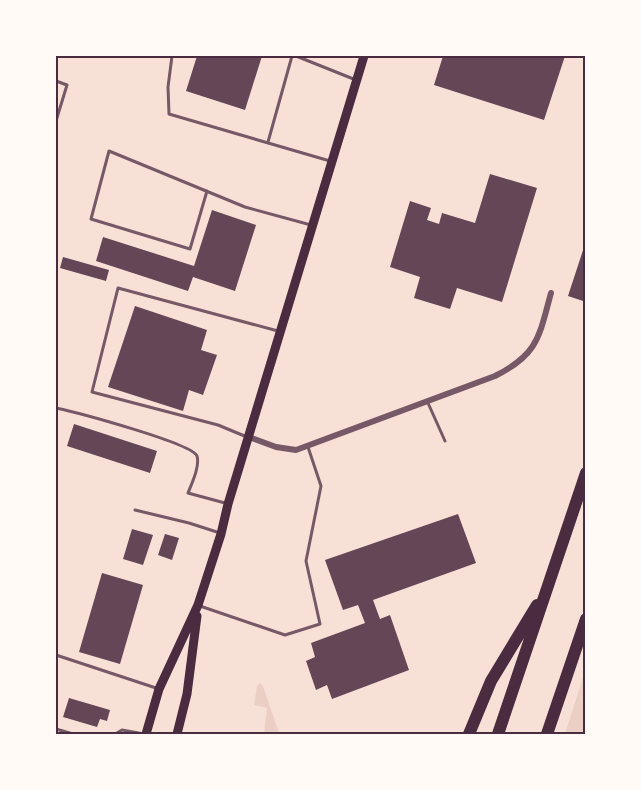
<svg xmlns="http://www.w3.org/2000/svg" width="641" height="790" viewBox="0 0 641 790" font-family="Literata,serif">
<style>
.green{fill:#ebcfc5}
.building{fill:#644757}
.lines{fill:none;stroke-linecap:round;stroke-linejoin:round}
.service{stroke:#755966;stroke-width:3}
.minor{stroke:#755966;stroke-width:6}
.secondary{stroke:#4a2c40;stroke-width:9}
.motorway{stroke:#4a2c40;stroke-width:12}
.neatline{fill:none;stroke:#4a2c40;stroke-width:2}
</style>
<rect width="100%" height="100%" fill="#f7e1d7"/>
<!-- green -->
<path class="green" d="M 585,671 L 585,734 L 565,734 Z
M 260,683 L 263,686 L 279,733 L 266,732 L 264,734 L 267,708 L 254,705 L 257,686 Z"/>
<!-- building -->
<path class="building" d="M 197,56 L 262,56 L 245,110 L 186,91 Z
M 443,56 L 565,56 L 544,120 L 434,85 Z
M 490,174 L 537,188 L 502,302 L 457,288 L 450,309 L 414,298 L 420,277 L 390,267 L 410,201 L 431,208 L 427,220 L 439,224 L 442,213 L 475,223 Z
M 212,210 L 256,225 L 235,291 L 193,277 L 188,291 L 96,261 L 103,237 L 194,266 Z
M 585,244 L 586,244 L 586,302 L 568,296 Z
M 63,257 L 109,270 L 106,281 L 60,268 Z
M 135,306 L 207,330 L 201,350 L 217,355 L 203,395 L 189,390 L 183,411 L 108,387 Z
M 74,424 L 157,451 L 150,473 L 67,446 Z
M 458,514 L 476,563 L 373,600 L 380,619 L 390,615 L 409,670 L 332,699 L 327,685 L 316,690 L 306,661 L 315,657 L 311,643 L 365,623 L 358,605 L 343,610 L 325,560 Z
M 132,529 L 153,535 L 143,565 L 123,559 Z
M 165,534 L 179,538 L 172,560 L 158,555 Z
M 102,573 L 143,585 L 120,664 L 79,652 Z
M 69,698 L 110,710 L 107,721 L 100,719 L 97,727 L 63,717 Z"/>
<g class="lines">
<!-- service -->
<path class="service" d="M 172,56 L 168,87 L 169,114 L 330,161
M 296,56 L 356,80
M 56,81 L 67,85 L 56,121
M 268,142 L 292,56
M 207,191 L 190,249 L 91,219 L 109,151 L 245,207 L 311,225
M 428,403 L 445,441
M 56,408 C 75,412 192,443 197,456 C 200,466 192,483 188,493 L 225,503
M 247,437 L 218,425 L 92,392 L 118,288 L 278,331
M 135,510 L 189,523 L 220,533
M 200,606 L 285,635 L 320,624 L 306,561 L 321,486 L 308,447
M 56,655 L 156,688
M 56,729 L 73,734
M 115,734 L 122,730 L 144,734"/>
<!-- minor -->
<path class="minor" d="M 249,437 L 276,447 L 296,450 L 495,376 C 539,354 539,336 551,293"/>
<!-- secondary -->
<path class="secondary" d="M 146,734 L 159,689 L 198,605 L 221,534 L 228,504 L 364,56
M 177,734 L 187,694 L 197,616"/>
<!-- motorway -->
<path class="motorway" d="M 469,734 L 491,681 L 537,605
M 498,734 L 586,473
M 547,734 L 586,619"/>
</g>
<!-- border -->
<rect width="641" height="790" fill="none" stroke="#fffaf5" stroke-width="114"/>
<rect x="57" y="57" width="527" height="676" class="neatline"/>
</svg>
